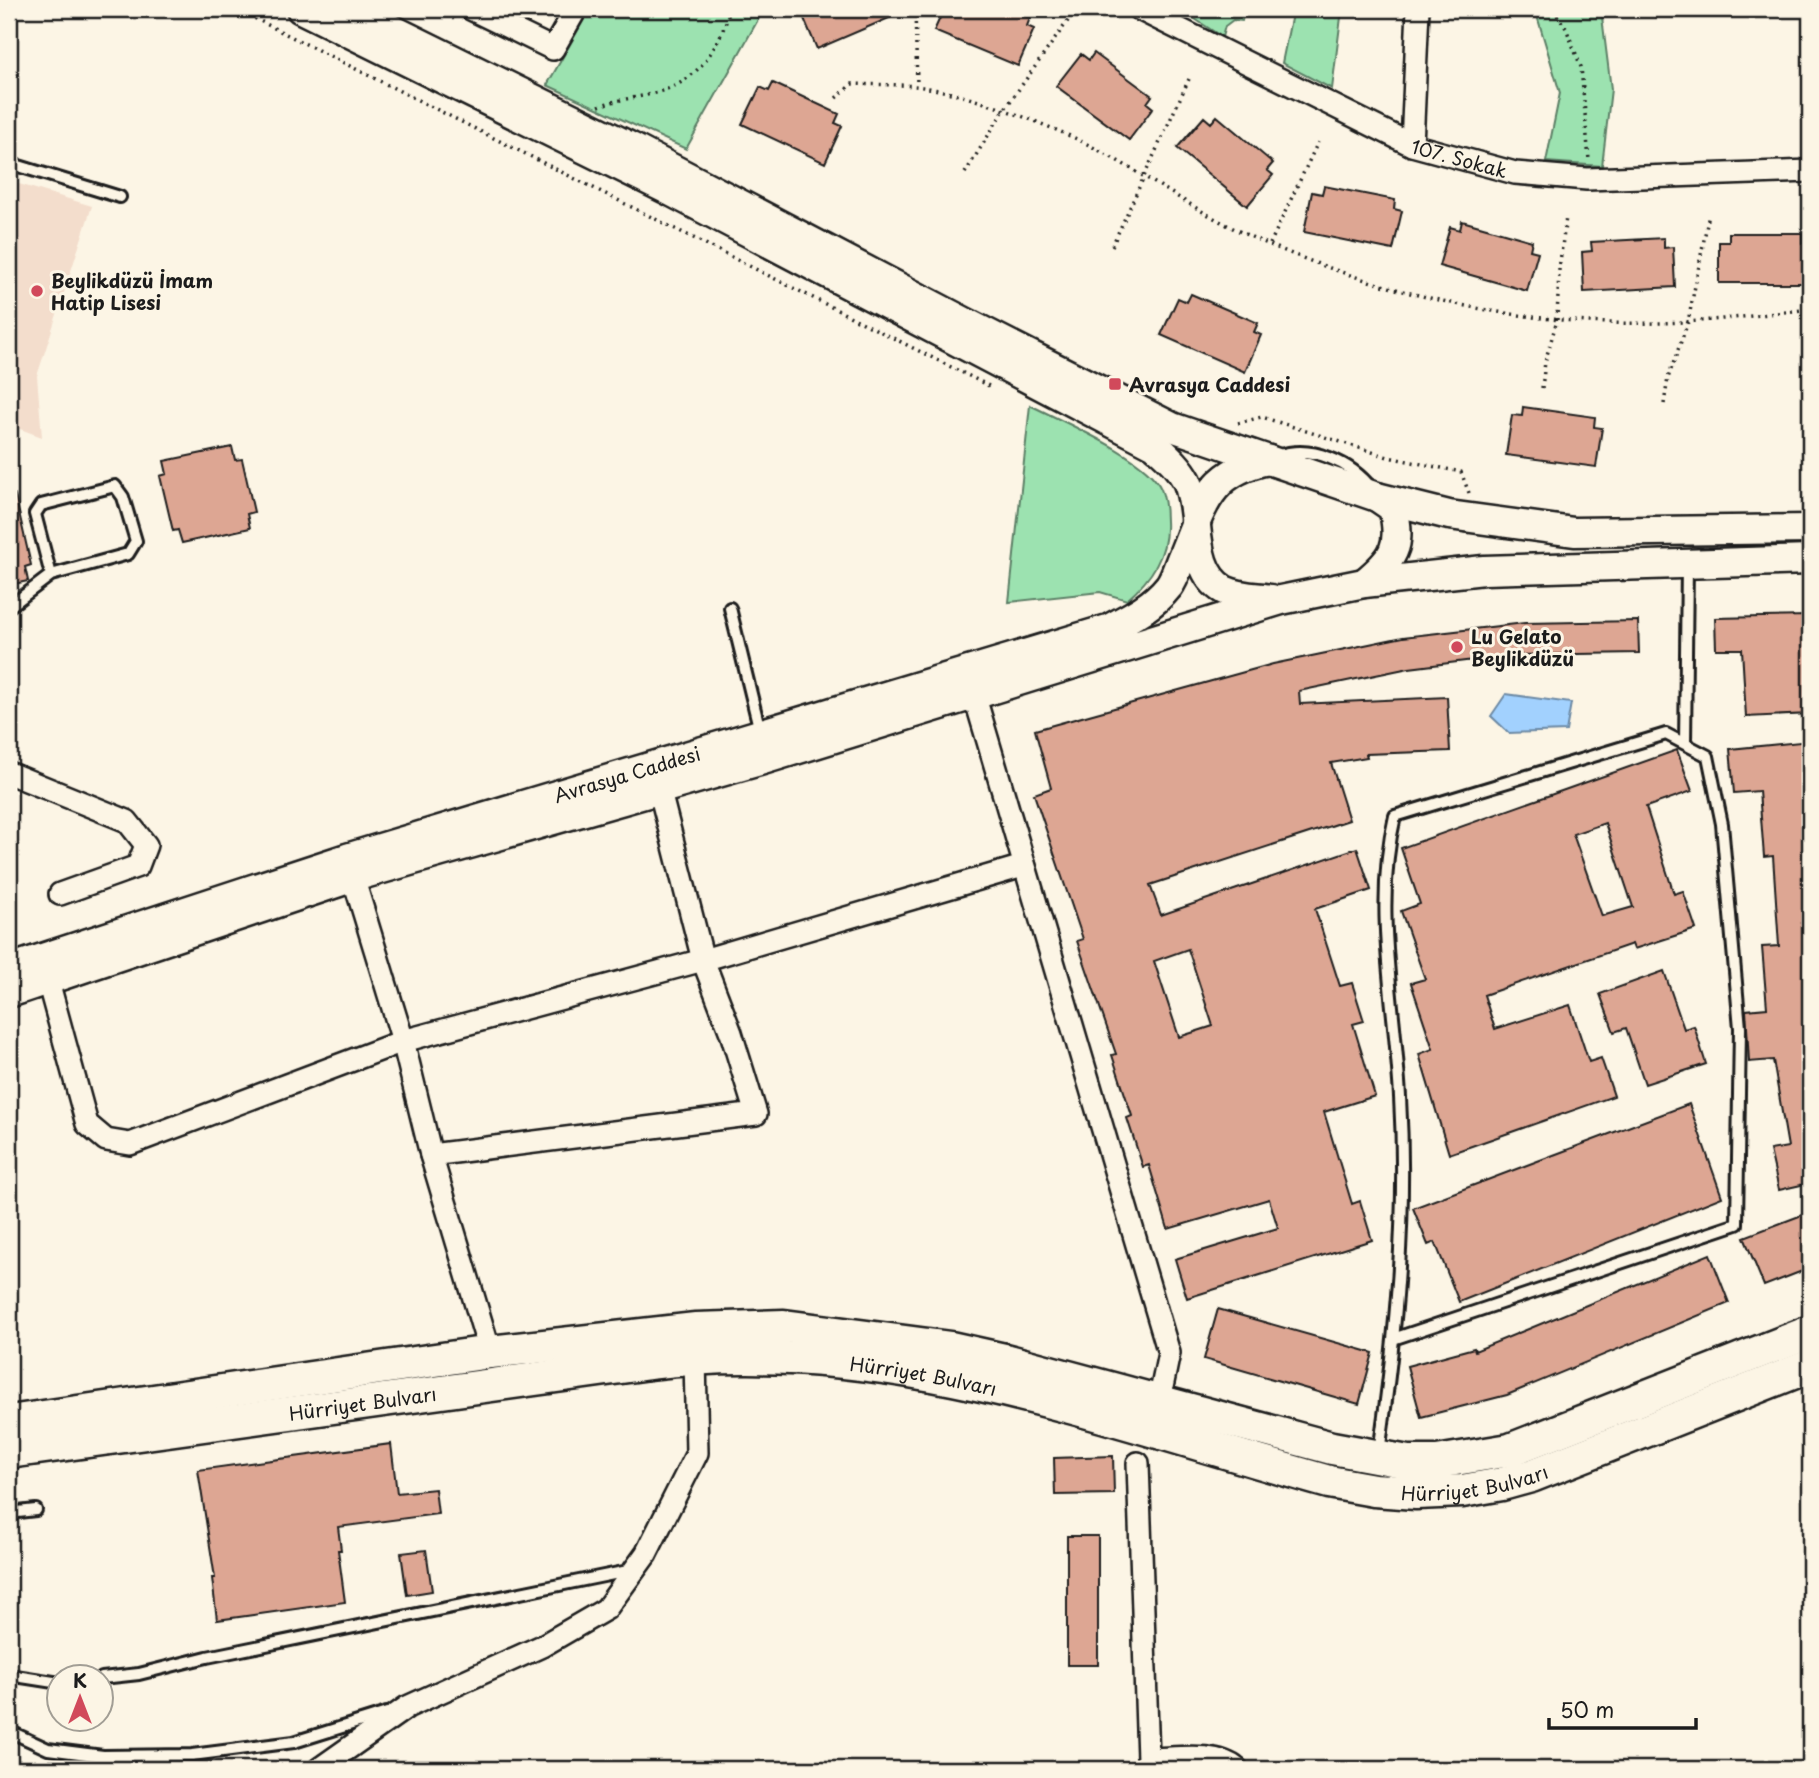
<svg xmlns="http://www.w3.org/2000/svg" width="1819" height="1778" viewBox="0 0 1819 1778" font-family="'Playpen Sans',sans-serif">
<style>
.built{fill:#f3ddcc}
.green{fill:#9ce2b0;stroke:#5c7f66;stroke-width:2}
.water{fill:#a2d1fe;stroke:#6c89a4;stroke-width:2}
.building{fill:#dda693;stroke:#1c1c1c;stroke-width:2;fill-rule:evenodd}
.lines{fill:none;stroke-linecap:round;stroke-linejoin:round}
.service-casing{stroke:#1c1c1c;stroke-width:16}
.minor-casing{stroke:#1c1c1c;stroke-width:26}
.tertiary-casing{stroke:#1c1c1c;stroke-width:33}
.secondary-casing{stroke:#1c1c1c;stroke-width:37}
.path{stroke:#1c1c1c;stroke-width:3.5;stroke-dasharray:2 5;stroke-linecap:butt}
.service{stroke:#fcf5e5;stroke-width:10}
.minor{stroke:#fcf5e5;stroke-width:21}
.tertiary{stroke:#fcf5e5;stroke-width:28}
.secondary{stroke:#fcf5e5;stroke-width:32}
.poi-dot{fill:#d1495b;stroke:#fcf5e5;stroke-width:2.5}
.labels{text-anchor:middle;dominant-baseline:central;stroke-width:6;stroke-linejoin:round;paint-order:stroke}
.street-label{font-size:19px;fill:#1c1c1c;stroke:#fcf5e5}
.poi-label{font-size:19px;font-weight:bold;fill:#1c1c1c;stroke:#fcf5e5;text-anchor:start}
</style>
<rect width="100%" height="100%" fill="#fcf5e5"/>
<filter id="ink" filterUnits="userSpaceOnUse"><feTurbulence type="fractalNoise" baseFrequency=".0143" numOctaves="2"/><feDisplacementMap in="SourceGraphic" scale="14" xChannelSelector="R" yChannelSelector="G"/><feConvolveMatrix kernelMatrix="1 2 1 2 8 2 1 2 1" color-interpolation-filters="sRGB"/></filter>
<g filter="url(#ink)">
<!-- built -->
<path class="built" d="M 9,181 L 92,206 L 37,376 L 42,437 L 9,425 Z"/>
<!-- green -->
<path class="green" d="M 590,9 L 764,9 L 686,149 L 547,85 Z
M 1180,9 L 1244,9 L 1242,21 L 1233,20 L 1225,26 L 1222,37 Z
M 1293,9 L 1342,9 L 1332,89 L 1282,63 Z
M 1535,9 L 1601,9 L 1611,89 L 1602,166 L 1546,162 L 1560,93 Z
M 1030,405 C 1061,421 1147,457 1161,489 C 1165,499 1166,510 1166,521 C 1168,555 1151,579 1127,600 L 1100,592 L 1009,602 Z"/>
<!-- water -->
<path class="water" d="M 1506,694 L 1571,703 L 1566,731 L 1509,733 L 1491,716 Z"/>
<!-- building -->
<path class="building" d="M 800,9 L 910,9 L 817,49 Z
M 944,9 L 1010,9 L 1030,18 L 1027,26 L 1034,29 L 1018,66 L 934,31 Z
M 1094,53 L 1152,96 L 1147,103 L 1153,108 L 1129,140 L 1056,86 L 1081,54 L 1089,60 Z
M 773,83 L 839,114 L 835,123 L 842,126 L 825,163 L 742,124 L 760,87 L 769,91 Z
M 1217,116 L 1273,163 L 1267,170 L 1273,175 L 1247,206 L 1177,148 L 1204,117 L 1211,123 Z
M 1324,186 L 1395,200 L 1394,209 L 1402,211 L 1393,250 L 1304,232 L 1312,192 L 1322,194 Z
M 1462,221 L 1532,241 L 1530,250 L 1538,252 L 1527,291 L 1439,266 L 1450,227 L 1460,230 Z
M 1729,233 L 1802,233 L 1802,243 L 1810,243 L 1810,283 L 1719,283 L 1719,242 L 1729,242 Z
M 1664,238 L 1664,248 L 1673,247 L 1675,287 L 1584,292 L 1582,252 L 1592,251 L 1591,242 Z
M 1191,294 L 1258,323 L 1254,332 L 1261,335 L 1245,372 L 1161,335 L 1178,298 L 1187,302 Z
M 1523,407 L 1595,417 L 1594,427 L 1602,428 L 1596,467 L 1506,455 L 1512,415 L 1522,416 Z
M 232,447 L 235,460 L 242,459 L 254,512 L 247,514 L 250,528 L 182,543 L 178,530 L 173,531 L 160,476 L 167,474 L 164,461 Z
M 15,495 L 31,565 L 25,567 L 28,581 L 9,585 L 9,496 Z
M 1810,616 L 1810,714 L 1746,717 L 1742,649 L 1716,649 L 1715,618 Z
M 1638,621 L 1639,653 L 1514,655 L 1409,668 L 1299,691 L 1300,704 L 1447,697 L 1450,751 L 1366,754 L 1367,757 L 1331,763 L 1349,820 L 1150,885 L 1161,915 L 1357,848 L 1371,890 L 1315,909 L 1340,986 L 1352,983 L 1364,1021 L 1353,1024 L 1375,1096 L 1324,1112 L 1352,1204 L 1360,1201 L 1372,1240 L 1187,1298 L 1175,1259 L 1278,1228 L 1269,1199 L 1168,1229 L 1149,1165 L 1143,1167 L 1127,1118 L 1132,1116 L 1112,1055 L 1116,1054 L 1077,941 L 1083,939 L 1034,794 L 1051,788 L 1035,730 L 1273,664 L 1403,637 L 1525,623 ZM 1188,949 L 1213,1026 L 1179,1037 L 1154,961 Z
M 1810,741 L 1810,1183 L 1779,1190 L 1770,1150 L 1788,1147 L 1773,1060 L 1749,1062 L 1746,1010 L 1767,1008 L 1762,947 L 1779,946 L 1773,856 L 1764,857 L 1759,791 L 1734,793 L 1730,749 Z
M 1677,750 L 1692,791 L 1646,807 L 1674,894 L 1683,891 L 1696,929 L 1634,949 L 1632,944 L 1484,995 L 1495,1029 L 1570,1005 L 1589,1062 L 1601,1058 L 1614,1096 L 1449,1154 L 1419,1054 L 1433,1049 L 1411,983 L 1425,979 L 1401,911 L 1420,904 L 1401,848 ZM 1605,823 L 1633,907 L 1602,916 L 1573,834 Z
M 1664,971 L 1684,1029 L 1694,1026 L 1706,1064 L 1645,1084 L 1626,1028 L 1614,1032 L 1600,994 Z
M 1689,1104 L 1722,1197 L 1459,1302 L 1435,1242 L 1428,1245 L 1413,1208 Z
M 1810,1212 L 1810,1268 L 1764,1286 L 1744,1237 Z
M 1710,1254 L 1729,1303 L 1507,1395 L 1421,1417 L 1407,1366 L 1474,1348 L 1475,1351 Z
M 1218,1309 L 1373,1353 L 1359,1404 L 1204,1359 Z
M 391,1444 L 397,1493 L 435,1489 L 438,1514 L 338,1527 L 341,1550 L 338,1550 L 345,1602 L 217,1620 L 212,1578 L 215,1578 L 198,1470 Z
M 1113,1456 L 1114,1494 L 1055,1495 L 1054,1458 Z
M 1067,1536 L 1098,1536 L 1098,1665 L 1067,1665 Z
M 426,1550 L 432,1591 L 407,1595 L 401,1553 Z"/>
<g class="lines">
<!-- service casing -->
<g class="service-casing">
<path id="service" d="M 9,163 L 120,197
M 1278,456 C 1311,444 1351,462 1372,489
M 9,607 L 51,575 L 128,554 L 136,541 L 123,497 L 115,486 L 41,505 L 35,514 L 51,575
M 730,608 L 760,731
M 1685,744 L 1687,565
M 1379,1452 C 1396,1334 1407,1217 1400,1097 C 1395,1004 1373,907 1395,816 L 1666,734 L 1708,756 L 1722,824 L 1740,1028 L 1737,1224 L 1396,1338
M 9,1513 L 36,1510
M 9,1675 L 60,1683
M 102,1678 L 139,1674 L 207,1657 L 633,1570
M 9,1731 L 48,1749 L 103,1756 L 192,1755 L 294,1742 L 387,1713"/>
</g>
<!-- minor casing -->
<g class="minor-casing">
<g id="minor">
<path d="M 471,9 L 553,49 L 576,9"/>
<path id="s1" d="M 1139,9 L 1412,145 L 1515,173 L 1587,179 L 1810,171"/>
<path d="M 1412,145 L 1418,9"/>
<path d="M 974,694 L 1169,1353 L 1159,1402"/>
<path d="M 9,773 L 127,821 L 146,845 L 138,866 L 60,894"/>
<path d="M 349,864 L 403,1041 L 431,1155 L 490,1352"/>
<path d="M 42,969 L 48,981 L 87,1124 L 106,1140 L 130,1144 L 403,1041 L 703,960 L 659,788"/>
<path d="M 431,1155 L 756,1114 L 731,1033 L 703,960 L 1023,866"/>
<path d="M 1138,1463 L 1148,1759 C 1174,1759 1216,1751 1237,1769"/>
<path d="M 319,1769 L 407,1707 L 542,1646 L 606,1609 L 646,1554 L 697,1453 L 695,1357"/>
</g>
</g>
<!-- tertiary casing -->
<g class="tertiary-casing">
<g id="tertiary">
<path d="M 301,9 L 666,189 L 1155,445 C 1167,456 1179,466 1187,481 C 1202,514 1188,569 1224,590 C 1238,597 1256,597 1271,599"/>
<path d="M 351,9 L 631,147 L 963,321 L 1172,427 L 1377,497 L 1449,515 L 1574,532 L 1810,529"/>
<path d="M 1364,583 C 1393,559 1403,547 1393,508 L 1377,497"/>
<path id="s2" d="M 9,969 L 347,858 L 1108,629 C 1131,617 1152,607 1169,586 C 1175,578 1178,566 1182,557 C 1203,506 1209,471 1269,460"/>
<path d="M 9,993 L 354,877 L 763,760 L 1281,600 L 1364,583 L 1484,570 L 1810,560"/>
</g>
</g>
<!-- secondary casing -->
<g class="secondary-casing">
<g id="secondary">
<path d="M 9,1422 L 490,1352 L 696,1329 L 784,1326 L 951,1348 L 1005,1360 L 1332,1448 L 1408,1462 L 1437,1462 L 1510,1450 L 1810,1332"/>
<path id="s3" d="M 9,1452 L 650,1363 C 887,1333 1105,1420 1329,1482 L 1374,1490 L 1416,1493 L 1462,1491 L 1502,1484 L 1531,1476 L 1810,1366"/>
</g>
</g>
<!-- path -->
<path class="path" d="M 236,9 L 989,386
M 434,9 L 454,19
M 915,9 L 917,86
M 1553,9 L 1566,28 L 1581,67 L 1589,160
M 836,98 L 852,84 C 873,85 894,84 915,86 C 961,91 1038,121 1081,141 C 1141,171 1195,212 1256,239 C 1383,294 1519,327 1657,323 C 1709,322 1759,315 1810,309
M 599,106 C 617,99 639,98 658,92 C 698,82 720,46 730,9
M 965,173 L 1004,110 L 1070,18
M 1270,244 L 1318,142
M 1112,246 L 1189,79
M 1542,388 L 1545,362 L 1557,320 L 1559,269 L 1566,217
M 1664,404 L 1668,378 L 1688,322 L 1709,214
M 1238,423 L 1262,417 L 1388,457 L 1461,472 L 1469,493"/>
<!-- service -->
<use href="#service" class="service"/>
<!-- minor -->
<use href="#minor" class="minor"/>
<!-- tertiary -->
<use href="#tertiary" class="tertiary"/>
<!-- secondary -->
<use href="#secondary" class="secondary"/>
</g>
</g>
<!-- markers -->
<g class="poi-dot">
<circle cx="37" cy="291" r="7"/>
<rect x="1108" y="377" width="14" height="14" rx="3.5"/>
<circle cx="1457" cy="647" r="7"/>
</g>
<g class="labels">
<!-- street labels -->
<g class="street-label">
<text stroke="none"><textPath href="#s1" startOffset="354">107. Sokak</textPath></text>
<text stroke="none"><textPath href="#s2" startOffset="648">Avrasya Caddesi</textPath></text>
<text stroke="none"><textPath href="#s3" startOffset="922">Hürriyet Bulvarı</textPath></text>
<text stroke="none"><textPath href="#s3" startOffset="357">Hürriyet Bulvarı</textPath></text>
<text stroke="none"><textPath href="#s3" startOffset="1489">Hürriyet Bulvarı</textPath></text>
</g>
<!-- poi labels -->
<g class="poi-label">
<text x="51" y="280">Beylikdüzü İmam<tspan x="51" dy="22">Hatip Lisesi</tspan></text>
<text x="1129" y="384">Avrasya Caddesi</text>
<text x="1471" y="636">Lu Gelato<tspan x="1471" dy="22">Beylikdüzü</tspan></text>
</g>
</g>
<!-- margin -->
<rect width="1819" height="1778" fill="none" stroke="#fcf5e5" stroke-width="35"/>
<rect x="18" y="18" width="1784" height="1743" fill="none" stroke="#1c1c1c" stroke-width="2.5" filter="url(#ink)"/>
<!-- north arrow -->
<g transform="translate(80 1698)"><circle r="33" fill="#fcf5e5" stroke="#a29e95" stroke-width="2"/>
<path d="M0-5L12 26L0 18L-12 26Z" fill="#d1495b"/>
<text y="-10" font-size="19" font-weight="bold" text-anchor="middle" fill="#1c1c1c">K</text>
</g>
<!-- scale -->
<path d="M1549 1718v10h147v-10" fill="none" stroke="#1c1c1c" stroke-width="3.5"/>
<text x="1560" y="1718" font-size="21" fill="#1c1c1c" stroke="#fcf5e5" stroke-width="5" paint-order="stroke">50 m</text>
</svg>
